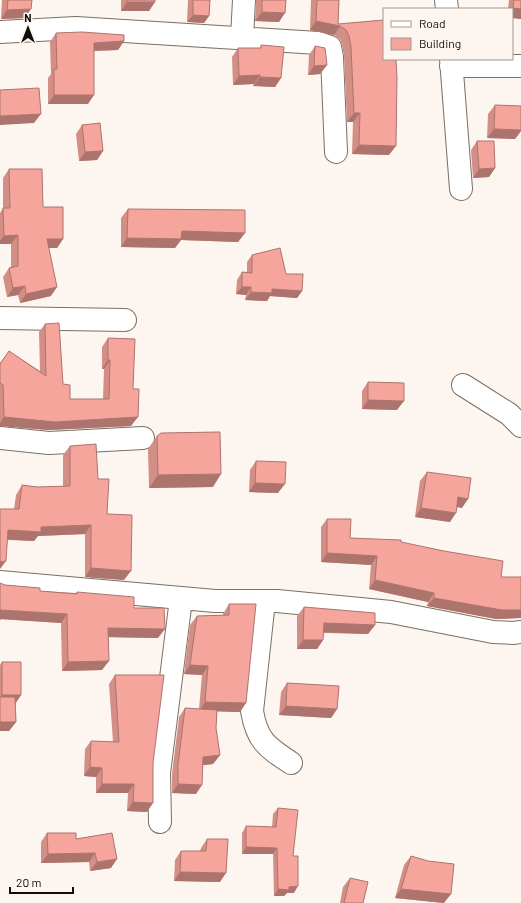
<svg xmlns="http://www.w3.org/2000/svg" width="521" height="903" viewBox="0 0 521 903" font-family="Barlow,sans-serif">
<style>
.lines{fill:none;stroke-linecap:round;stroke-linejoin:round}
.street-casing{stroke:#7c6e61;stroke-width:24}
.street{stroke:#fff;stroke-width:22}
.wall{fill:#d38e86}
.shaded-wall{fill:#ac746d}
.building{fill:#f5a59c;stroke:#ac746d}
</style>
<rect width="100%" height="100%" fill="#fdf6f0"/>
<g class="lines">
<!-- street casing -->
<g class="street-casing">
<path id="street" d="M 446,0 L 447,9
M 0,32 L 76,28 L 318,43 L 330,47 L 332,57 L 336,152
M 242,38 L 244,0
M 451,59 L 461,189
M 451,66 L 521,66
M 0,318 L 125,320
M 463,385 L 509,414 L 521,426
M 0,438 L 49,443 L 143,438
M 0,582 L 215,601 L 277,601 L 391,612 L 493,632 L 513,633 L 521,632
M 264,601 L 252,711 C 257,741 267,747 291,763
M 160,822 L 159,773 L 181,599"/>
</g>
<!-- street -->
<use href="#street" class="street"/>
</g>
<!-- wall -->
<path class="wall" d="M 2,0 L 32,0 L 25,18 L 1,19 Z
M 121,0 L 155,0 L 149,11 L 121,11 Z
M 188,0 L 210,0 L 209,16 L 204,23 L 187,22 Z
M 256,0 L 286,0 L 279,22 L 255,21 Z
M 311,0 L 339,0 L 338,24 L 384,20 L 389,155 L 352,154 L 353,122 L 347,122 L 344,56 L 342,45 L 340,39 L 334,35 L 310,30 Z
M 509,0 L 521,0 L 521,19 L 512,18 L 512,9 L 508,9 Z
M 56,33 L 124,41 L 118,50 L 94,51 L 88,104 L 48,104 L 48,78 L 51,74 L 50,42 Z
M 261,45 L 281,78 L 275,87 L 253,86 L 254,84 L 233,85 L 232,57 L 238,48 L 260,48 Z
M 315,46 L 327,65 L 320,74 L 308,75 L 309,55 Z
M 495,105 L 521,106 L 521,131 L 515,139 L 487,138 L 488,114 Z
M 82,125 L 103,151 L 97,160 L 79,161 L 76,134 Z
M 477,141 L 495,168 L 489,177 L 473,178 L 471,150 Z
M 9,169 L 43,207 L 63,239 L 57,248 L 49,248 L 51,296 L 20,303 L 18,295 L 7,297 L 3,277 L 9,268 L 11,267 L 11,244 L 0,244 L 0,213 L 3,208 L 3,178 Z
M 128,209 L 245,233 L 238,242 L 181,240 L 175,248 L 121,247 L 121,218 Z
M 252,255 L 286,274 L 302,291 L 297,298 L 270,296 L 267,301 L 245,300 L 246,295 L 236,294 L 237,280 L 242,272 L 247,272 L 247,262 Z
M 45,324 L 63,384 L 70,399 L 103,399 L 104,369 L 102,369 L 102,347 L 108,338 L 131,426 L 49,430 L 0,426 L 0,363 L 9,351 L 40,371 L 39,332 Z
M 368,382 L 397,410 L 362,409 L 362,391 Z
M 157,436 L 213,487 L 149,488 L 148,449 Z
M 70,446 L 98,479 L 124,580 L 85,577 L 85,534 L 38,536 L 34,541 L 7,540 L 14,509 L 16,495 L 22,485 L 37,487 L 63,487 L 63,455 Z
M 256,461 L 278,493 L 249,492 L 250,470 Z
M 427,472 L 462,508 L 457,507 L 450,522 L 415,517 L 420,481 Z
M 327,519 L 350,538 L 401,542 L 501,577 L 521,577 L 521,618 L 496,619 L 427,606 L 428,602 L 369,589 L 371,565 L 321,562 L 321,527 Z
M 5,585 L 40,591 L 76,593 L 77,592 L 134,608 L 158,638 L 108,637 L 102,670 L 62,671 L 61,623 L 0,619 Z
M 229,604 L 240,712 L 217,711 L 216,728 L 220,755 L 213,764 L 203,765 L 196,794 L 172,793 L 172,774 L 179,717 L 185,708 L 199,709 L 202,675 L 184,674 L 190,625 L 197,616 L 223,615 L 223,614 Z
M 304,607 L 375,625 L 368,634 L 323,633 L 323,640 L 317,649 L 297,649 L 297,616 Z
M 2,662 L 21,695 L 15,704 L 16,722 L 9,731 L 0,731 L 0,665 Z
M 115,675 L 153,763 L 147,812 L 127,811 L 128,793 L 96,793 L 96,777 L 84,776 L 85,749 L 91,741 L 113,742 L 109,684 Z
M 287,683 L 337,709 L 331,718 L 279,715 L 281,692 Z
M 278,808 L 293,856 L 294,893 L 287,893 L 284,896 L 274,896 L 273,854 L 242,854 L 242,833 L 246,826 L 272,827 L 273,814 Z
M 47,833 L 76,839 L 112,833 L 111,868 L 90,871 L 89,862 L 41,863 L 41,842 Z
M 207,839 L 220,882 L 174,881 L 175,860 L 181,851 L 200,851 L 201,848 Z
M 411,856 L 444,903 L 395,898 L 404,865 Z
M 350,878 L 363,903 L 340,903 L 343,887 Z"/>
<!-- shaded-wall -->
<path class="shaded-wall" d="M 127,2 L 155,2 L 149,11 L 121,11 Z
M 513,8 L 521,9 L 521,19 L 512,18 L 512,10 Z
M 31,9 L 25,18 L 1,19 L 7,10 Z
M 262,12 L 285,13 L 279,22 L 255,21 Z
M 193,15 L 209,16 L 204,23 L 187,22 Z
M 316,21 L 340,26 L 334,35 L 310,30 Z
M 124,41 L 118,50 L 88,51 L 94,43 Z
M 327,65 L 320,74 L 308,75 L 314,66 Z
M 260,75 L 254,84 L 233,85 L 239,76 Z
M 260,77 L 281,78 L 275,87 L 253,86 Z
M 54,95 L 94,95 L 88,104 L 48,104 Z
M 354,113 L 360,113 L 353,122 L 347,122 Z
M 41,114 L 34,123 L 0,125 L 0,116 Z
M 494,129 L 521,130 L 521,131 L 515,139 L 487,138 Z
M 359,145 L 396,146 L 389,155 L 352,154 Z
M 103,151 L 97,160 L 79,161 L 85,152 Z
M 495,168 L 489,177 L 473,178 L 479,169 Z
M 182,231 L 245,233 L 238,242 L 181,240 L 175,248 L 121,247 L 127,238 Z
M 18,235 L 11,244 L 0,244 L 0,241 L 4,236 Z
M 47,239 L 63,239 L 57,248 L 41,248 Z
M 25,286 L 18,295 L 7,297 L 13,288 Z
M 57,287 L 51,296 L 20,303 L 26,294 Z
M 242,287 L 251,287 L 246,295 L 236,294 Z
M 272,289 L 302,291 L 297,298 L 270,296 L 267,301 L 245,300 L 251,292 Z
M 108,360 L 110,360 L 104,369 L 102,369 Z
M 368,400 L 404,401 L 397,410 L 362,409 Z
M 4,417 L 138,417 L 131,426 L 49,430 L 0,426 L 0,423 Z
M 221,474 L 213,487 L 149,488 L 158,475 Z
M 255,483 L 285,484 L 278,493 L 249,492 Z
M 458,497 L 468,499 L 462,508 L 452,506 Z
M 421,508 L 456,513 L 450,522 L 415,517 Z
M 91,525 L 85,534 L 38,536 L 34,541 L 1,539 L 8,530 L 41,527 Z
M 327,553 L 377,556 L 371,565 L 321,562 Z
M 6,561 L 0,569 L 0,562 Z
M 91,568 L 131,571 L 124,580 L 85,577 Z
M 375,580 L 434,593 L 428,602 L 369,589 Z
M 434,598 L 521,610 L 521,618 L 496,619 L 427,606 Z
M 0,610 L 67,614 L 61,623 L 0,619 Z
M 324,623 L 375,625 L 368,634 L 317,632 Z
M 108,628 L 165,629 L 158,638 L 101,637 Z
M 303,640 L 323,640 L 317,649 L 297,649 Z
M 109,661 L 102,670 L 62,671 L 68,662 Z
M 190,665 L 208,666 L 202,675 L 184,674 Z
M 2,695 L 21,695 L 15,704 L 0,698 Z
M 205,702 L 246,703 L 240,712 L 199,711 Z
M 286,706 L 337,709 L 331,718 L 279,715 Z
M 0,722 L 16,722 L 9,731 L 0,731 Z
M 220,755 L 213,764 L 197,766 L 203,757 Z
M 90,767 L 102,768 L 96,777 L 84,776 Z
M 102,784 L 134,784 L 128,793 L 96,793 Z
M 178,784 L 202,785 L 196,794 L 172,793 Z
M 133,802 L 153,803 L 147,812 L 127,811 Z
M 246,847 L 277,848 L 273,854 L 242,854 Z
M 95,853 L 89,862 L 41,863 L 48,854 Z
M 117,859 L 111,868 L 90,871 L 97,862 Z
M 180,872 L 226,873 L 220,882 L 174,881 Z
M 298,886 L 294,893 L 287,893 L 284,896 L 274,896 L 278,889 L 289,887 Z
M 401,889 L 451,894 L 444,903 L 395,898 Z"/>
<!-- building -->
<path class="building" d="M 8,0 L 32,0 L 31,9 L 7,10 Z
M 127,0 L 155,0 L 155,2 L 127,2 Z
M 193,0 L 210,0 L 209,16 L 193,15 Z
M 262,0 L 286,0 L 285,13 L 262,12 Z
M 317,0 L 339,0 L 338,24 L 384,20 L 384,59 L 396,59 L 397,77 L 396,146 L 359,145 L 360,113 L 354,113 L 351,47 L 349,36 L 346,30 L 340,26 L 316,21 Z
M 514,0 L 521,0 L 521,9 L 513,8 Z
M 82,32 L 124,35 L 124,41 L 94,43 L 94,95 L 54,95 L 54,69 L 57,69 L 56,33 Z
M 261,45 L 284,47 L 281,78 L 260,77 L 260,75 L 239,76 L 238,48 L 261,48 Z
M 315,46 L 325,48 L 327,65 L 314,66 Z
M 39,88 L 41,114 L 0,116 L 0,90 Z
M 495,105 L 521,106 L 521,130 L 494,129 Z
M 100,123 L 103,151 L 85,152 L 82,125 Z
M 477,141 L 494,141 L 495,168 L 479,169 Z
M 9,169 L 42,169 L 43,207 L 63,207 L 63,239 L 47,239 L 57,287 L 26,294 L 25,286 L 13,288 L 9,268 L 18,266 L 18,235 L 4,236 L 3,208 L 10,208 Z
M 128,209 L 245,210 L 245,233 L 182,231 L 181,239 L 127,238 Z
M 280,248 L 286,274 L 303,274 L 302,291 L 272,289 L 272,293 L 251,292 L 251,287 L 242,287 L 242,272 L 252,273 L 252,255 Z
M 59,323 L 63,384 L 70,385 L 70,399 L 109,399 L 110,360 L 108,360 L 108,338 L 135,339 L 133,389 L 139,389 L 138,417 L 55,422 L 4,417 L 3,385 L 0,383 L 0,364 L 9,351 L 46,376 L 45,324 Z
M 368,382 L 404,383 L 404,401 L 368,400 Z
M 220,432 L 221,474 L 158,475 L 157,436 L 161,433 Z
M 96,444 L 98,479 L 109,479 L 107,514 L 132,515 L 131,571 L 91,568 L 91,525 L 41,527 L 41,532 L 8,530 L 6,561 L 0,562 L 0,509 L 19,509 L 22,485 L 37,487 L 70,486 L 70,446 Z
M 256,461 L 286,462 L 285,484 L 255,483 Z
M 427,472 L 471,478 L 468,499 L 458,497 L 456,513 L 421,508 Z
M 327,519 L 351,519 L 350,538 L 401,540 L 401,542 L 444,551 L 503,561 L 501,577 L 521,577 L 521,610 L 502,610 L 434,598 L 434,593 L 375,580 L 377,556 L 327,553 Z
M 0,583 L 5,585 L 40,588 L 40,591 L 77,594 L 77,592 L 134,597 L 134,608 L 164,608 L 165,629 L 108,628 L 109,661 L 68,662 L 67,614 L 0,610 L 0,620 Z
M 229,604 L 256,604 L 246,703 L 205,702 L 208,666 L 190,665 L 197,616 L 229,615 Z
M 304,607 L 375,613 L 375,625 L 324,623 L 323,640 L 303,640 Z
M 2,662 L 21,662 L 21,695 L 2,695 Z
M 115,675 L 164,675 L 153,763 L 153,803 L 133,802 L 134,784 L 102,784 L 102,768 L 90,767 L 91,741 L 119,742 Z
M 287,683 L 339,686 L 337,709 L 286,706 Z
M 0,697 L 15,697 L 16,722 L 0,722 Z
M 185,708 L 217,710 L 216,728 L 220,755 L 203,757 L 202,785 L 178,784 L 178,765 Z
M 278,808 L 298,810 L 293,856 L 298,856 L 298,886 L 289,887 L 289,890 L 278,889 L 277,848 L 246,847 L 246,826 L 276,827 Z
M 47,833 L 76,833 L 76,839 L 112,833 L 117,859 L 97,862 L 95,853 L 48,854 Z
M 207,839 L 228,839 L 226,873 L 180,872 L 181,851 L 206,851 Z
M 411,856 L 428,861 L 454,864 L 451,894 L 401,889 Z
M 350,878 L 368,882 L 363,903 L 344,903 Z"/>
<!-- legend -->
<rect x="383" y="8" width="130" height="52" fill="#fdf6f0" stroke="#9f9893"/>
<rect x="391" y="21" width="20" height="6" fill="#ffffff" stroke="#9f9893"/>
<text x="419" y="28" font-size="12" fill="#110c07">Road</text>
<rect x="391" y="38" width="20" height="12" fill="#f5a59c" stroke="#9f9893"/>
<text x="419" y="48" font-size="12" fill="#110c07">Building</text>
<!-- north arrow -->
<g transform="translate(28 28)" stroke="#fdf6f0" stroke-width="3" paint-order="stroke">
<path d="M0-3L7 15L0 10L-7 15Z" fill="#110c07"/>
<text y="-6" font-size="11" font-weight="bold" text-anchor="middle" fill="#110c07">N</text>
</g>
<!-- scale -->
<path d="M10 887v6h63v-6" fill="none" stroke="#110c07" stroke-width="2"/>
<text x="16" y="887" font-size="12" fill="#110c07" stroke="#fdf6f0" stroke-width="3" paint-order="stroke">20 m</text>
</svg>
